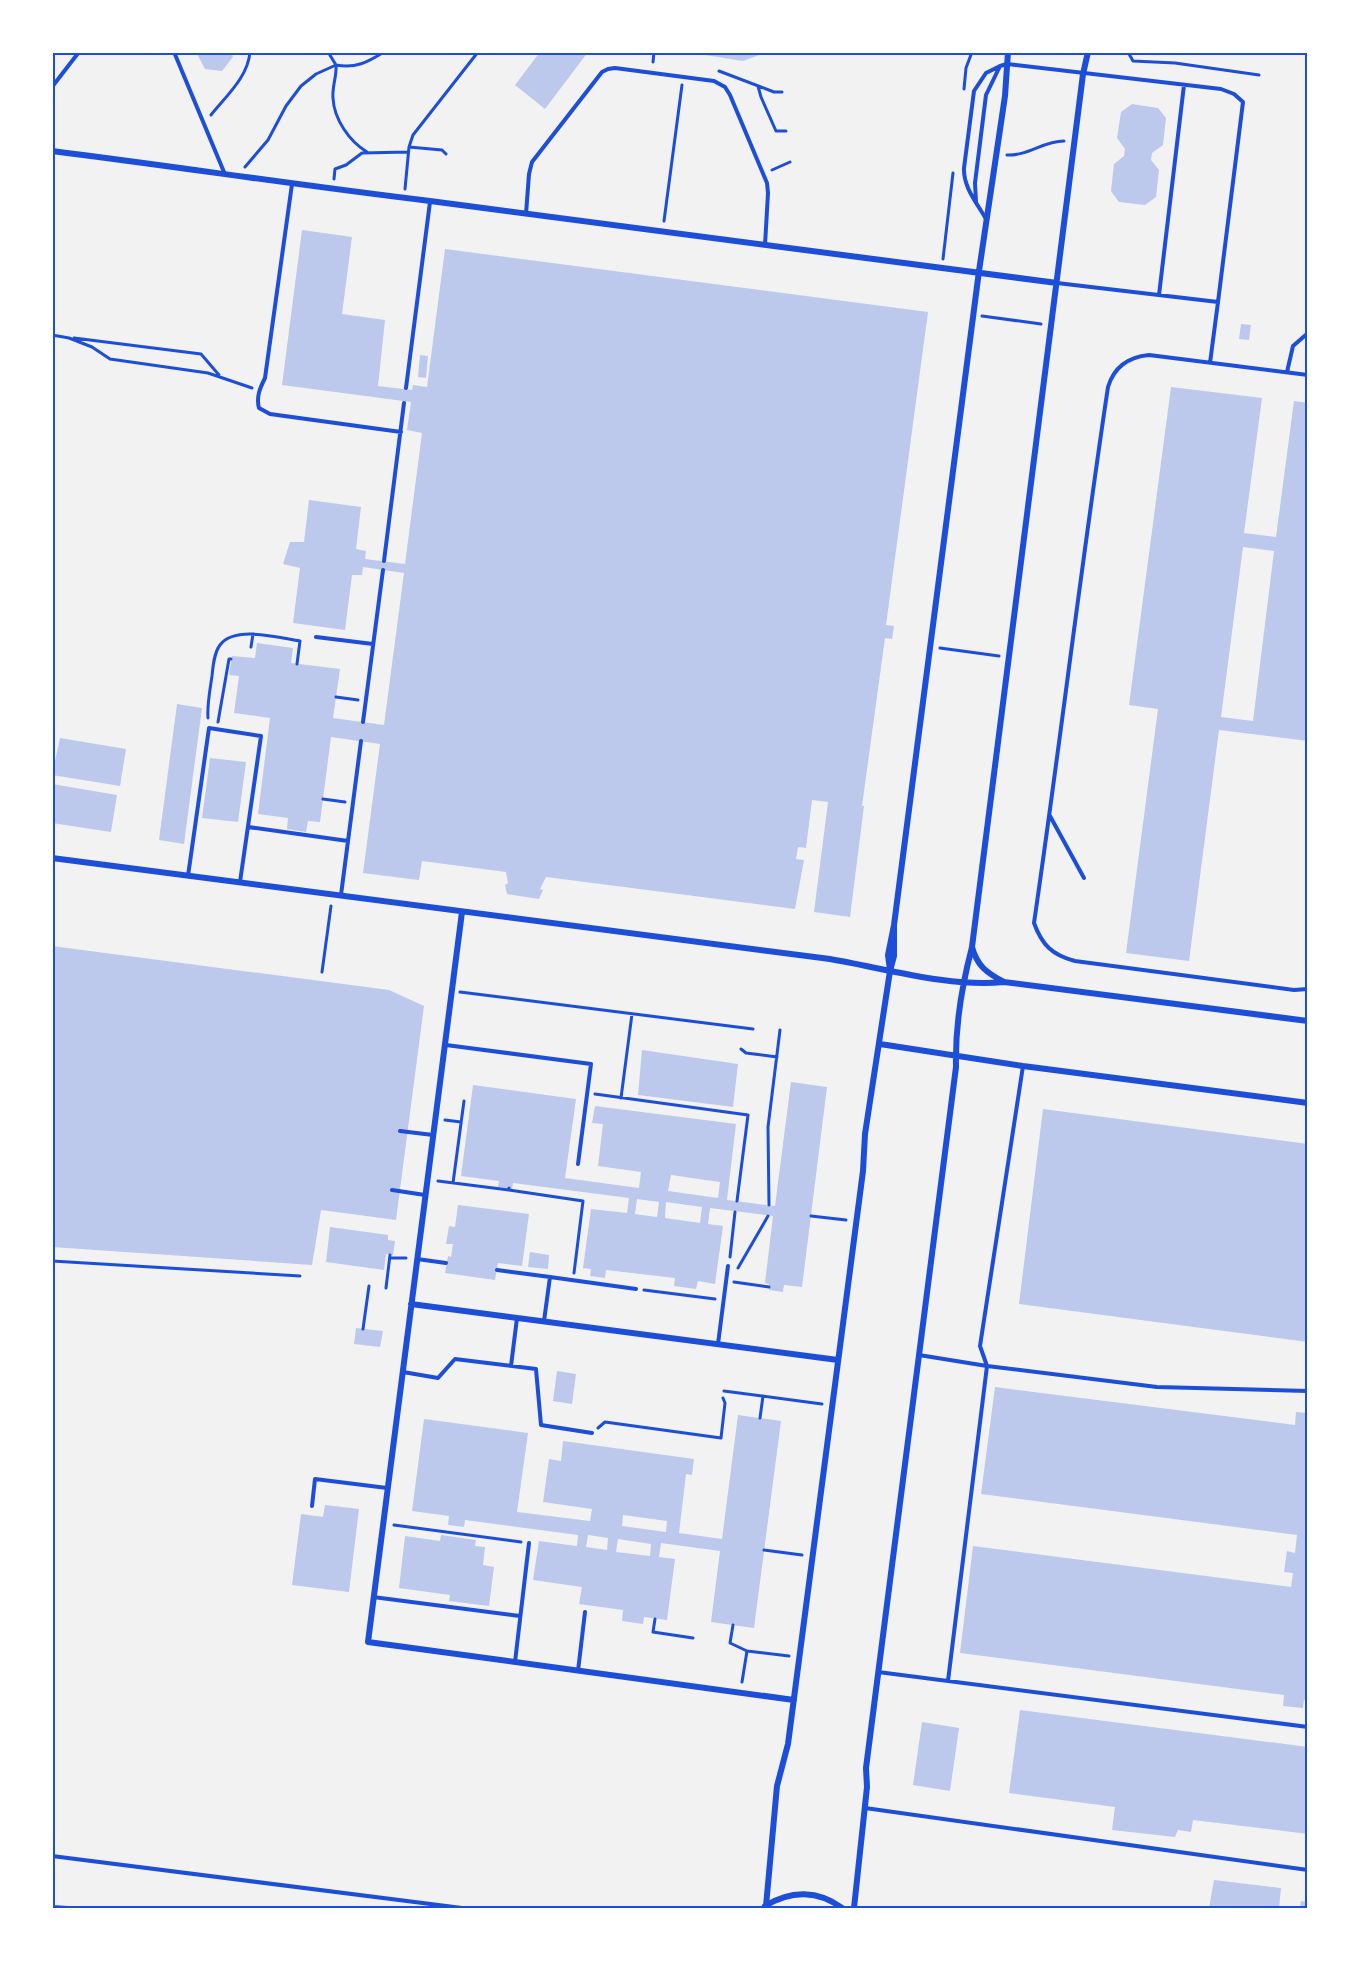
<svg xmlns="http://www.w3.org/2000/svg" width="1360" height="1961" viewBox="0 0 1360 1961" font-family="'Fira Sans Condensed',sans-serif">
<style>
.building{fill:#bdc9ec;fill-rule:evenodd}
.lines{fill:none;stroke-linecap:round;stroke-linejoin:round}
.path{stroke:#1d4ed8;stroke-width:3}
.service{stroke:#1d4ed8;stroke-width:4}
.minor{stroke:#1d4ed8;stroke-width:6}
.neatline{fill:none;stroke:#1d4ed8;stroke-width:2}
</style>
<rect width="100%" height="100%" fill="#f2f2f2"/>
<!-- building -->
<path class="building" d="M 196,52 L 231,52 L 233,57 L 222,71 L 205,69 Z
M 540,52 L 588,52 L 545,109 L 515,85 Z
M 686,52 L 765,52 L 765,53 L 743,61 Z
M 1132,104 L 1158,108 L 1166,118 L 1163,145 L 1152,153 L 1151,160 L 1159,170 L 1156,197 L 1145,205 L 1119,202 L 1111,191 L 1114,164 L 1124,156 L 1125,149 L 1117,138 L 1121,112 Z
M 302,230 L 352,237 L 342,314 L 385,320 L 378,386 L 412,390 L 413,385 L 427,387 L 445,249 L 928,312 L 886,625 L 894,626 L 892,639 L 885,638 L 862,806 L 864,806 L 850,917 L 814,912 L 828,802 L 812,800 L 806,848 L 798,847 L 796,859 L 804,860 L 795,909 L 546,877 L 540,889 L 543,890 L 539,899 L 507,894 L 505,885 L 508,883 L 506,872 L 422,861 L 419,880 L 363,873 L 380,744 L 331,737 L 320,822 L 308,821 L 306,832 L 287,829 L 288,818 L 258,814 L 270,718 L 234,713 L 239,676 L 229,675 L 232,656 L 255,658 L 257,643 L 293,648 L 291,663 L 340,669 L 333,718 L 384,725 L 404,573 L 363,567 L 362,575 L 352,575 L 345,630 L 293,623 L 300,568 L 283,564 L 290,542 L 304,542 L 309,500 L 361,507 L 356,549 L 366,551 L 365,559 L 405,564 L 422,433 L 407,430 L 411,402 L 282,385 Z
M 1241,324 L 1251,325 L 1249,340 L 1239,339 Z
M 420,355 L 428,356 L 426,378 L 418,377 Z
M 1171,387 L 1262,398 L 1244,533 L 1276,537 L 1294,401 L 1308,403 L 1308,741 L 1219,730 L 1189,961 L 1126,953 L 1158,709 L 1129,705 ZM 1243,547 L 1274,551 L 1253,721 L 1221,717 Z
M 177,704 L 202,708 L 184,844 L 159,840 Z
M 60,738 L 126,749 L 120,786 L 52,775 Z
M 210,758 L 246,762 L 238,822 L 202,818 Z
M 52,784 L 117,795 L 111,832 L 52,823 Z
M 52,946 L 389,990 L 424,1006 L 396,1220 L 321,1210 L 312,1265 L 52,1247 Z
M 642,1050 L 738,1064 L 733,1107 L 638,1095 Z
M 791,1082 L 827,1087 L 802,1287 L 784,1285 L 783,1292 L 769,1290 L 769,1284 L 765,1283 L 773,1216 L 710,1208 L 708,1224 L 723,1226 L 715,1284 L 698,1281 L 696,1289 L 674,1286 L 675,1278 L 606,1270 L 605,1278 L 590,1276 L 591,1269 L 583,1268 L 591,1209 L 627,1213 L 629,1198 L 513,1183 L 512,1189 L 509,1188 L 498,1187 L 499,1181 L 461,1176 L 473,1085 L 576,1099 L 565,1178 L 639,1188 L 641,1172 L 598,1166 L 603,1124 L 592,1123 L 595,1106 L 736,1124 L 727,1200 L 775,1206 ZM 671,1175 L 720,1182 L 718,1198 L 668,1191 ZM 637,1199 L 659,1202 L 657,1217 L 635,1214 ZM 666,1202 L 702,1207 L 700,1223 L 665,1218 Z
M 1043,1109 L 1308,1144 L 1308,1342 L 1019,1304 Z
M 458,1205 L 529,1214 L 522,1266 L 498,1263 L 495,1280 L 445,1273 L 448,1256 L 451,1257 L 453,1244 L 446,1244 L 449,1226 L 455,1227 Z
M 330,1227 L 388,1235 L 388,1240 L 395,1241 L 393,1255 L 386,1254 L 384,1270 L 326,1262 Z
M 530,1252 L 549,1255 L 548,1269 L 528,1267 Z
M 356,1328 L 383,1331 L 380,1347 L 354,1344 Z
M 557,1371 L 576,1374 L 572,1404 L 553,1401 Z
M 995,1387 L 1295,1425 L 1296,1412 L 1308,1413 L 1308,1701 L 1304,1700 L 1303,1708 L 1283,1706 L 1284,1695 L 960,1653 L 973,1546 L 1291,1587 L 1293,1573 L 1284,1572 L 1287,1551 L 1295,1553 L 1297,1535 L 981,1494 Z
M 738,1415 L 781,1421 L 754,1628 L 711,1622 L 720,1551 L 661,1543 L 659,1557 L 675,1559 L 667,1620 L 644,1617 L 643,1624 L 622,1621 L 623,1610 L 579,1604 L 582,1587 L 533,1580 L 539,1541 L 577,1546 L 578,1535 L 465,1520 L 464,1527 L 448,1525 L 449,1516 L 412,1511 L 424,1419 L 528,1433 L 517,1512 L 590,1521 L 592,1509 L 543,1502 L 549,1459 L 561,1461 L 563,1441 L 694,1459 L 692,1475 L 686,1474 L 679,1533 L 722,1539 ZM 623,1515 L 667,1521 L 666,1532 L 622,1526 ZM 588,1535 L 608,1538 L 607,1550 L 586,1547 ZM 618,1539 L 651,1544 L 650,1556 L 616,1552 Z
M 325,1505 L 359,1509 L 349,1592 L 292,1585 L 301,1514 L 323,1517 Z
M 441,1535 L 476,1540 L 475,1546 L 485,1547 L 483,1565 L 494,1567 L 489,1606 L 449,1601 L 450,1595 L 399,1588 L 405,1536 L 440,1541 Z
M 1020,1710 L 1308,1747 L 1308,1834 L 1193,1820 L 1191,1832 L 1178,1830 L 1175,1837 L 1112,1830 L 1115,1807 L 1009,1793 Z
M 922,1722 L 959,1728 L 950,1791 L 913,1785 Z
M 1214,1880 L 1281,1888 L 1279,1908 L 1209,1908 Z
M 1301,1901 L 1308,1902 L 1308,1908 L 1300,1908 Z"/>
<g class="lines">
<!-- path -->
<path class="path" d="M 328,52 L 336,65 C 355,69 368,62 384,52
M 1128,52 L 1133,61 L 1175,63 L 1259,75
M 653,62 L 654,52
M 719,71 L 774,92 L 782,92
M 758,86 L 761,97 L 776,131 L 786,131
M 964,89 L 966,68 L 972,52
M 211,115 C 226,96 248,77 250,52
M 409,147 L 442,150 L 446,154
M 1007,155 C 1028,156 1043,141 1064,141
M 245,167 L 268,140 L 286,106 L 301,86 L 316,74 L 336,65 C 337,76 332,86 333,98 C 334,119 349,141 367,152
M 772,170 L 790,162
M 334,179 L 335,169 L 346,165 L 362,153 L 408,152
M 405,189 L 409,147 L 413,135 L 478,52
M 664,221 L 682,85
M 943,259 L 953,173
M 982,316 L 1041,324
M 52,335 L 69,338 L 92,347 L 110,359 L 208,373 L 252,388
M 74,338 L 201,354 L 219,375
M 251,647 L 253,634
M 940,648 L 999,656
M 336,697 L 358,700
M 208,718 C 207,704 210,690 212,676 C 213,666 214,653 220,645 C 235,625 279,638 300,641 L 297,664
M 218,722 L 229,659 L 231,659
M 323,799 L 345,802
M 322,972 L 331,906
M 460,992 L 753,1029
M 741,1049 L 746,1053 L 777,1057
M 595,1094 L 748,1115 L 737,1201
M 621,1098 L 632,1014
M 445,1120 L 461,1122
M 438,1181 L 509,1190 L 509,1188
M 453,1183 L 464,1101
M 509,1190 L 583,1201 L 574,1273
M 769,1205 L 768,1127 L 780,1030
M 811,1216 L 846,1220
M 730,1257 L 735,1212
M 390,1258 L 406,1258
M 52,1261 L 300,1276
M 738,1268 L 768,1216
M 734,1282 L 769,1287
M 386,1288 L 390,1255
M 644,1290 L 715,1299
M 363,1329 L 369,1286
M 724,1391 L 822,1404
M 760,1418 L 763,1396
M 598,1428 L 605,1422 L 721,1438 L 725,1403 L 723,1398
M 394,1525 L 521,1542
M 764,1550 L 802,1555
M 655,1619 L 653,1632 L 693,1638
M 733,1625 L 730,1643 L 747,1651 L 789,1656
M 742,1682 L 747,1651"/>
<!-- service -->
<path class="service" d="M 174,52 L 224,172
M 52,87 L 79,52
M 292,184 L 265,378 C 260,388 256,397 259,408 L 270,414 L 401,432
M 976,202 L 975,183 L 986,95 L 1000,66 L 1007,64 L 1221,89 L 1234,94 L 1243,102 L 1218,302
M 526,214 L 529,174 L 532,162 L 602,72 L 608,69 L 615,68 L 714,81 L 725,87 L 730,95 L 767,183 L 768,193 L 765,245
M 986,219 C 977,203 963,187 964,168 L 974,91 L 986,73 L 1000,66
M 1057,283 L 1218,302 L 1210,363
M 1159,295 L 1184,85
M 1287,372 L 1293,346 L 1308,333
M 1308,375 L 1149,355 C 1128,357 1114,367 1108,387 C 1081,566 1060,745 1034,923 C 1042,945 1052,955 1075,961 L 1294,990 L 1308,989
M 406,388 L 430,202
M 384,561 L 404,403
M 316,637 L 373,644
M 363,722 L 383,570
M 1050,816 L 1084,878
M 248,827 L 348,841
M 188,876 L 209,728 L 261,736 L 240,882
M 341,895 L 361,741
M 446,1045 L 591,1064 L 578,1164
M 400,1131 L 433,1135
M 392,1190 L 425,1195
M 417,1259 L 446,1263
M 497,1270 L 550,1277 L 544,1321
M 550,1277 L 636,1289
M 718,1344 L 728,1266
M 919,1355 L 987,1366 L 1157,1387 L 1308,1391
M 511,1366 L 517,1318
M 403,1372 L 438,1378 L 455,1359 L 536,1369 L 541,1425 L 592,1433
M 312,1506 L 315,1479 L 387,1488
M 373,1597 L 520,1616
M 515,1662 L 529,1543
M 578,1671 L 585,1612
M 878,1672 L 1308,1727
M 948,1681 L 987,1366 L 980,1346 L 1023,1066
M 865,1808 L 1308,1870
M 52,1856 L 462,1908
M 52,1907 L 68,1908"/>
<!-- minor -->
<path class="minor" d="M 52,151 C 179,167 304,186 430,201 L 1057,283
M 52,858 L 830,959 C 883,968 951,988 1004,982 L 1308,1021
M 462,912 L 368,1642 L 794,1700
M 972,947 C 977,966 987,973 1004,982
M 890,970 L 888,955 L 894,925 L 979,271 L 1005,96 L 1008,52
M 880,1044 L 1023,1066 L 1308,1103
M 411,1304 L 838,1360
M 765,1906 C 791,1890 818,1890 842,1908
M 766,1906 L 777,1786 L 788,1744 L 863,1171 L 865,1134 L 890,971 L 894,956 L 894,925
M 854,1908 L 867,1787 L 866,1768 L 956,1067 C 955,1027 962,985 972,947 L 1083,74 L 1088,52"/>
</g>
<!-- border -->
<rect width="1360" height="1961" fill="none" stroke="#ffffff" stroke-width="108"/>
<rect x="54" y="54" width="1252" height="1853" class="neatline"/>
</svg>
